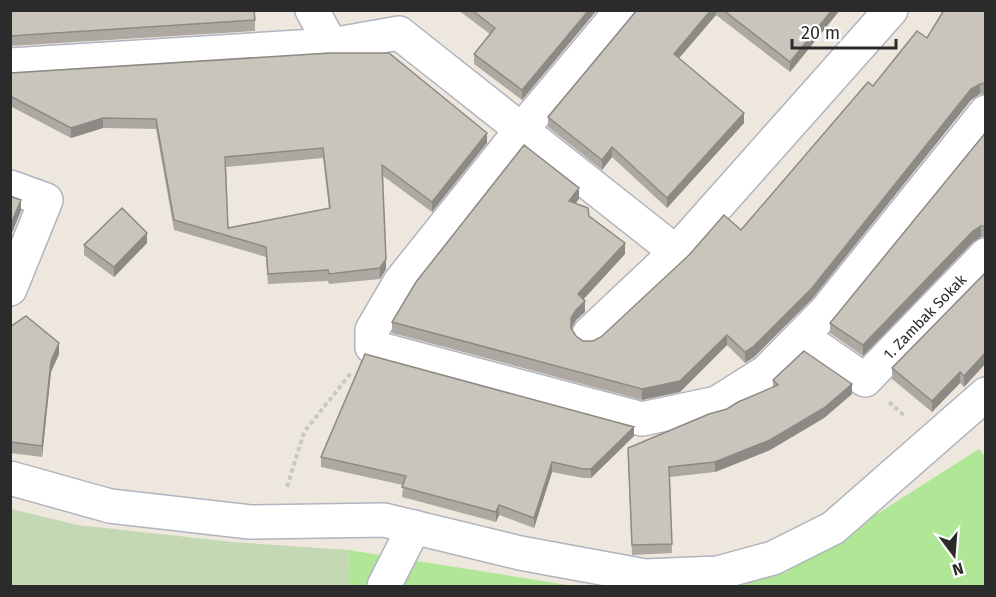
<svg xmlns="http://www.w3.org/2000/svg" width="996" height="597" viewBox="0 0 996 597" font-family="'Fira Sans',sans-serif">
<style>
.green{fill:#afe797}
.cemetery{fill:#c4d8b3}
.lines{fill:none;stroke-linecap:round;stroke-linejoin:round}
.minor-casing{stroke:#b1b3c0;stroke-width:36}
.tertiary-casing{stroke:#b1b3c0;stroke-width:36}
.path{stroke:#c8c8c8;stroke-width:4;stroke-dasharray:4.5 3;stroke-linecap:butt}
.minor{stroke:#fff;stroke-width:33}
.tertiary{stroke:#fff;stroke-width:33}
.wall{fill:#ada9a2;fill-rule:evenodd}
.shaded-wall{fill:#8d8984}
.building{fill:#c9c4bc;stroke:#8d8984;stroke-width:1.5;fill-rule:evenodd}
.labels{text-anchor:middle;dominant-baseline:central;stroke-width:4.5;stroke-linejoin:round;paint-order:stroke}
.street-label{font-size:15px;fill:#2b2b2b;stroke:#fff}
</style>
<rect width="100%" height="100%" fill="#eee7dd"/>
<!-- green -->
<path class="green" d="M 979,449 L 985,456 L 985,586 L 726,586 L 786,572 Z
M 348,550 L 574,586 L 350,586 Z"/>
<!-- cemetery -->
<path class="cemetery" d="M 11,509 L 78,525 L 233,542 L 348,550 L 350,586 L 11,586 Z"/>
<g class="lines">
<!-- minor casing -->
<g class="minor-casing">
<path id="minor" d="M 312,10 L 331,45
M 622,10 L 522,129 L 400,282 L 372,330 L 372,347 L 642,419 L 717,403 L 766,372 L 826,311 L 986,112
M 10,65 L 331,45 L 399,33 L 676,252
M 10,187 L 46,200 L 10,289
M 589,334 L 676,252 L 891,10
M 801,336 L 865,380 L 986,255
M 384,586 L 414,527"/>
</g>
<!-- tertiary casing -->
<g class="tertiary-casing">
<path id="tertiary" d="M 10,478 L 110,506 L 250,522 L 384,520 L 520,553 L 645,576 L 718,573 L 773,558 L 833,528 L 986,394"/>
</g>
<!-- path -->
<path class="path" d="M 889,402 L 906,417
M 287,487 L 304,432 L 351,373"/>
<!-- minor -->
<use href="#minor" class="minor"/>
<!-- tertiary -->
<use href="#tertiary" class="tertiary"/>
</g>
<!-- wall -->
<path class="wall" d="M 10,10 L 255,20 L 255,31 L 10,46 Z
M 458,10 L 597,10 L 522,100 L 474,64 L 474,54 L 490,34 Z
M 637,10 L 840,10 L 790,72 L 716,15 L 679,58 L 744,123 L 667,208 L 612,157 L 602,170 L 548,127 L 548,117 Z
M 986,10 L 986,94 L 980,94 L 971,100 L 812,299 L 754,357 L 745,363 L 727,345 L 680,392 L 642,400 L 392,333 L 392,322 L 579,199 L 575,203 L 625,254 L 583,300 L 585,312 L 576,320 L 571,329 L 576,336 L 583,341 L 593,341 L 601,337 L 741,230 L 873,86 L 927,38 Z
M 10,73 L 487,143 L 432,212 L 383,176 L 386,269 L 380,279 L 329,284 L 328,281 L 268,284 L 266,257 L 174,230 L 156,129 L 103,128 L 71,138 L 10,106 ZM 323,158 L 329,208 L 228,228 L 226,167 Z
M 986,132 L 986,237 L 981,237 L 973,242 L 863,356 L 830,333 L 830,323 Z
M 147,243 L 114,277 L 84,255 L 84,245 Z
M 986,272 L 986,363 L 964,387 L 960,383 L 932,412 L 892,379 L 892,368 Z
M 10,327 L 59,354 L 51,372 L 42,457 L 10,453 Z
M 773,380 L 852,394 L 824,418 L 770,450 L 715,472 L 670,477 L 672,553 L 632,555 L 628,457 L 773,388 Z
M 634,436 L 591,478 L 583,478 L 552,472 L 534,528 L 499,515 L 496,522 L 402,497 L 403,485 L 321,467 L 321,457 Z"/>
<!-- shaded-wall -->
<path class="shaded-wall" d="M 589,10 L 597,10 L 522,100 L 522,90 Z
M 711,10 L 716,10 L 716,15 L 674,64 L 674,54 Z
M 832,10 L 840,10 L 790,72 L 790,62 Z
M 980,84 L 980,94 L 971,100 L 812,299 L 754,357 L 745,363 L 745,352 L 971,89 Z
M 744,113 L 744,123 L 667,208 L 667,198 Z
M 103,118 L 103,128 L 71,138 L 71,128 Z
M 487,133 L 487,143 L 432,212 L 432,202 Z
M 612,147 L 612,157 L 602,170 L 602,160 Z
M 579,188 L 579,199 L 569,212 L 569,201 Z
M 21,200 L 21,211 L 10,238 L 10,226 Z
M 981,226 L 981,237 L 973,242 L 863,356 L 863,345 L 973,231 Z
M 147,233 L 147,243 L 114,277 L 114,267 Z
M 625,243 L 625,254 L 578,305 L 578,294 Z
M 386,259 L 386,269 L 380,279 L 380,268 Z
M 585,301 L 585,312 L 576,320 L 571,329 L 571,318 L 576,310 Z
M 727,335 L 727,345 L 680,392 L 642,400 L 642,389 Z
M 59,343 L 59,354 L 51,372 L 42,457 L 42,446 L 51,361 Z
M 986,352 L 986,363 L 964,387 L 964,376 Z
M 960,372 L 960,383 L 932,412 L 932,401 Z
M 852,384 L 852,394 L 824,418 L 770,450 L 715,472 L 715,462 Z
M 634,427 L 634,436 L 591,478 L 591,469 Z
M 552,462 L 552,472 L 534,528 L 534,518 Z
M 499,505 L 499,515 L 496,522 L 496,512 Z"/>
<!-- building -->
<path class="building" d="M 10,10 L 254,10 L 255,20 L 10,36 Z
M 472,10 L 589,10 L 522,90 L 474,54 L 495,28 Z
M 637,10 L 711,10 L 674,54 L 744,113 L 667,198 L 612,147 L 602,160 L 548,117 Z
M 723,10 L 832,10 L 790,62 Z
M 944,10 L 986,10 L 986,83 L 980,84 L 971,89 L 812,288 L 754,346 L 745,352 L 727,335 L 680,381 L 642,389 L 392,322 L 416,282 L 524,145 L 579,188 L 569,201 L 588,208 L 589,216 L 625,243 L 578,294 L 585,301 L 576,310 L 571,318 L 571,328 L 576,336 L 583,341 L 593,341 L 601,337 L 689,255 L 724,215 L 741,230 L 868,82 L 873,86 L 917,31 L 927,38 Z
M 330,53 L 389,53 L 487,133 L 432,202 L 382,165 L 386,259 L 380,268 L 329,274 L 328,270 L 268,274 L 266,247 L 174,220 L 156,119 L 103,118 L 71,128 L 10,96 L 10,73 ZM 323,148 L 330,208 L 228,228 L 225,157 Z
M 986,132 L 986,226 L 981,226 L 973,231 L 863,345 L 830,323 Z
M 10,196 L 21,200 L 10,226 Z
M 122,208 L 147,233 L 114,267 L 84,245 Z
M 986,272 L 986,352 L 964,376 L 960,372 L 932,401 L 892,368 Z
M 26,316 L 59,343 L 51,361 L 42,446 L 10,442 L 10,327 Z
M 804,351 L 852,384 L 824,408 L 770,440 L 715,462 L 669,467 L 672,544 L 632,545 L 628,448 L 709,414 L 727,409 L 738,402 L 778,385 L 773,380 Z
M 365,354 L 634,427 L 591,469 L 583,469 L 552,462 L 534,518 L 499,505 L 496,512 L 402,487 L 406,476 L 321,457 Z"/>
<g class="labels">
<!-- street labels -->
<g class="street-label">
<text transform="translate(925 317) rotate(-46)">1. Zambak Sokak</text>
</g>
</g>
<!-- border -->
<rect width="996" height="597" fill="none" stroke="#2b2b2b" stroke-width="24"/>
<!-- north arrow -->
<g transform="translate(954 555) rotate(164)" stroke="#ffffff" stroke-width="4.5" paint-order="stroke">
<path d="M0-4.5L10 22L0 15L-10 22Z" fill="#2b2b2b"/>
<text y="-9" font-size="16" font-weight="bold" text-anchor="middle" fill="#2b2b2b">N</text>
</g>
<!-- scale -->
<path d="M792 39v9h104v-9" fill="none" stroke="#2b2b2b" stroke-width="3"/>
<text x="801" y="39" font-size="18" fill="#2b2b2b" stroke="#ffffff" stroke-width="4.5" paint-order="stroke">20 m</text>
</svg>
